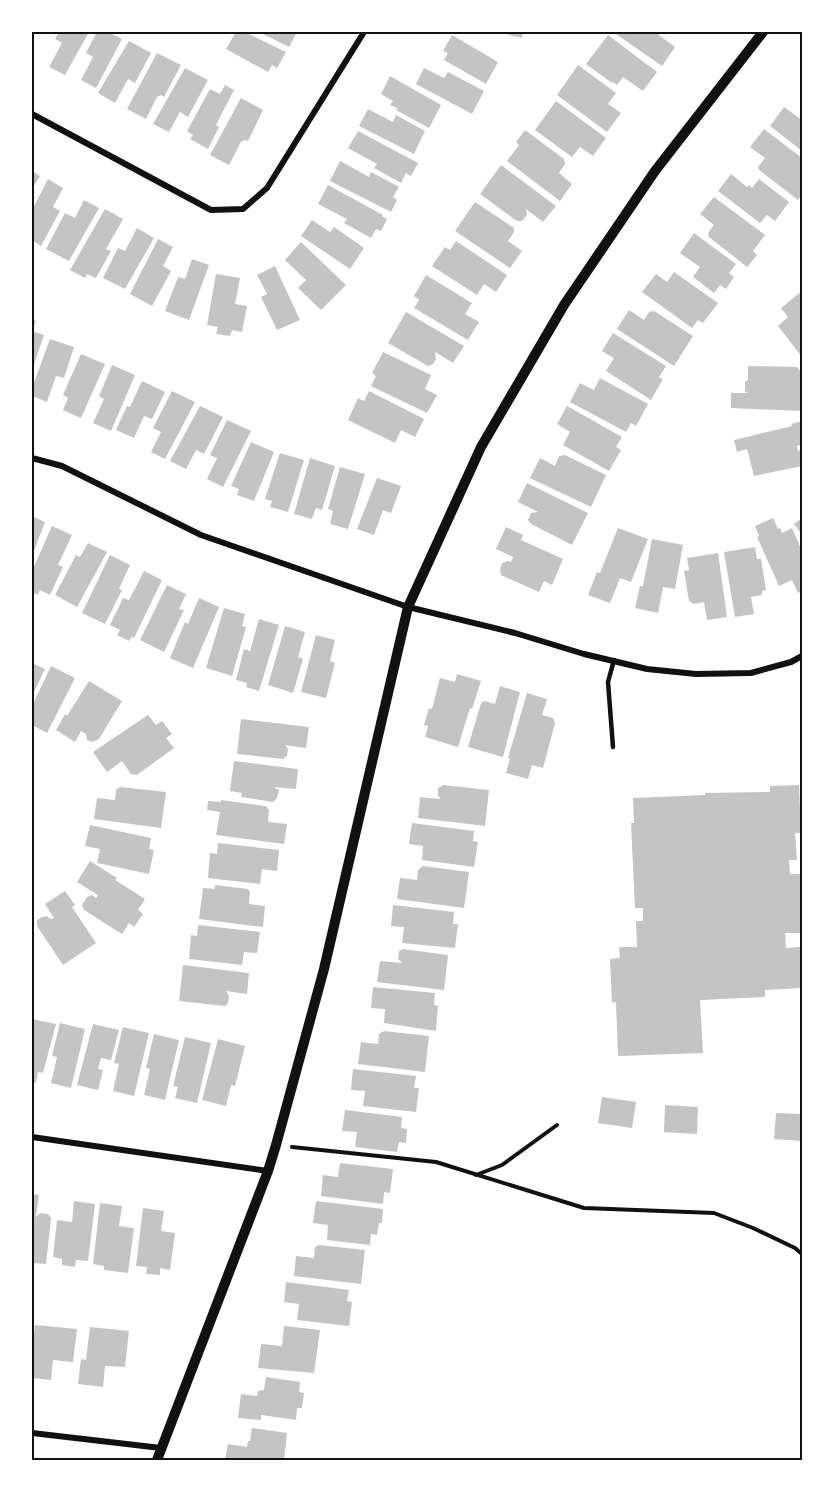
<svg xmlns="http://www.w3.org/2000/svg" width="834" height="1492" viewBox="0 0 834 1492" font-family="'Source Sans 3',sans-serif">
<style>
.building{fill:#c4c4c4}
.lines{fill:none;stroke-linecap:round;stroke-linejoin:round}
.path{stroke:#111;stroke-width:4}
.service{stroke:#111;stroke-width:4.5}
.minor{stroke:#111;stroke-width:6}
.tertiary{stroke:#111;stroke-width:10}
.neatline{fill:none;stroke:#111;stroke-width:2}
</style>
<rect width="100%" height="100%" fill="#fff"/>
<!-- building -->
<path class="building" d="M 59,32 L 89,32 L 65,75 L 49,67 L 62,43 L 55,39 Z
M 97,32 L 108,32 L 122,39 L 96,88 L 81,80 L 93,57 L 86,53 Z
M 236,32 L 245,32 L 286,52 L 277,68 L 272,65 L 268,72 L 226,49 Z
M 259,32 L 297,32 L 289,47 Z
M 497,32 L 523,32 L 522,38 Z
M 613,32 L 655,32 L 675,47 L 662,66 Z
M 452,35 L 498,62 L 486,84 L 444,60 L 448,53 L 443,51 Z
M 608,35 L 657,72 L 643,91 L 623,77 L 617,85 L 613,82 L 612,83 L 586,64 Z
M 129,41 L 151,53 L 135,83 L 128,79 L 115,103 L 98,93 Z
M 157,53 L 181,65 L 164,97 L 161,95 L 157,97 L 146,119 L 127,109 Z
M 578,65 L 616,93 L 608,104 L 621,113 L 607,132 L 557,95 Z
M 185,68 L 208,80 L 188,117 L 180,112 L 169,132 L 153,124 Z
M 424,68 L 444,78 L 448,72 L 484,91 L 472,114 L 416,84 Z
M 390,76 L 441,105 L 429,128 L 396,110 L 397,108 L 390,105 L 393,101 L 381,94 Z
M 225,85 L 234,90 L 216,125 L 219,127 L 208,149 L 190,139 L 193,135 L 187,131 L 210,89 L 220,94 Z
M 241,98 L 263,110 L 248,141 L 245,140 L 241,142 L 229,165 L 210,155 Z
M 556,101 L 606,138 L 593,156 L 580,147 L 572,157 L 535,130 Z
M 784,107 L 802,120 L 802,151 L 770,126 Z
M 368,109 L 393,122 L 396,115 L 425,131 L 414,154 L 359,126 Z
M 764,129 L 802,158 L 802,194 L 798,200 L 759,170 L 758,167 L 765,158 L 750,147 Z
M 525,130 L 564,159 L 565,164 L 559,173 L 572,184 L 560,201 L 507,161 L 519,145 L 516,142 Z
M 358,131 L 418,163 L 411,176 L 406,173 L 401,183 L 374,168 L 377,164 L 348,148 Z
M 340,161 L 369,177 L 371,172 L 399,187 L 393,197 L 397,200 L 391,212 L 330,181 Z
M 501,165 L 556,206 L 543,222 L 526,209 L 527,215 L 522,221 L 517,221 L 480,194 Z
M 32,171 L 40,176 L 32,189 Z
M 731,174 L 747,187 L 749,185 L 752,188 L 759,179 L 789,202 L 775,221 L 767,215 L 760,223 L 718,191 Z
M 48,179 L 63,188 L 53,207 L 60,211 L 41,246 L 32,240 L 32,210 Z
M 328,185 L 383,215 L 382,216 L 387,219 L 381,231 L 376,229 L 371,238 L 344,223 L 347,219 L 318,204 Z
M 714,197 L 765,235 L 753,251 L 757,255 L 747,267 L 709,237 L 708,233 L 714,225 L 700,214 Z
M 84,200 L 99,208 L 69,261 L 46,249 L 65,213 L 75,218 Z
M 475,202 L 514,228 L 514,232 L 508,241 L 522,251 L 510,268 L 455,231 Z
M 105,209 L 123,219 L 106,249 L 111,251 L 96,278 L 87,274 L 85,278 L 70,270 Z
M 312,220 L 330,232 L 334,227 L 364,248 L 350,269 L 301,236 Z
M 137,228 L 154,238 L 125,289 L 103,278 L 118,248 L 125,251 Z
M 694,233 L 736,264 L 729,273 L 734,277 L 726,289 L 720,285 L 714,293 L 693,277 L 700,267 L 680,253 Z
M 158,239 L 173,247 L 163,266 L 171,271 L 152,306 L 130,294 Z
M 456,241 L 507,275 L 496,292 L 484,284 L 477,295 L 432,266 L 445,247 L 450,250 Z
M 301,242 L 346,285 L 321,310 L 298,288 L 306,280 L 285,260 Z
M 192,259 L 209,265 L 189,320 L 165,311 L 178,277 L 185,279 Z
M 275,266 L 300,320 L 277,330 L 261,297 L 267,294 L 257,275 Z
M 674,272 L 718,303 L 703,323 L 698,320 L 692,328 L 642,292 L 656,274 L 667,282 Z
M 216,274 L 240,278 L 235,304 L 247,306 L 242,332 L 232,330 L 230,336 L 216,334 L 218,327 L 207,325 Z
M 426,275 L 472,303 L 465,314 L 479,322 L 468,340 L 414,308 L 419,300 L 414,296 Z
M 802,291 L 802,357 L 778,326 L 788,317 L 781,308 Z
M 629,310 L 644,320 L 649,312 L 654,311 L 693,336 L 674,366 L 617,329 Z
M 406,312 L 464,346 L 453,363 L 435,352 L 436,359 L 433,364 L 428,366 L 388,343 Z
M 32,319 L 36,321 L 32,331 L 44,335 L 32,370 Z
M 613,333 L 666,366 L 659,377 L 663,379 L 651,400 L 606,371 L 614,358 L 602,351 Z
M 50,339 L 74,347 L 64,378 L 56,376 L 47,402 L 32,396 L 32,388 Z
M 383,352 L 431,375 L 425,389 L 437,395 L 427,413 L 371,386 L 376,376 L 372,373 Z
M 81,354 L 105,364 L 81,418 L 63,410 L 68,398 L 63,395 Z
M 112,365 L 135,375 L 111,431 L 93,423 L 104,399 L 99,396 Z
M 748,366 L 797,367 L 800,371 L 802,411 L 731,408 L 731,393 L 748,393 L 745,391 L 745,382 L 748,380 Z
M 600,378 L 648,404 L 636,426 L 631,423 L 626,432 L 570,402 L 580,383 L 594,390 Z
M 142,381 L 165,392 L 152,419 L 144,416 L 134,438 L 116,430 L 127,406 L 130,407 Z
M 172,391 L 195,402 L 165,459 L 151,452 L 161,432 L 153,428 Z
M 369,391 L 424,419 L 415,437 L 401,430 L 395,443 L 348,420 L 358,398 L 364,401 Z
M 200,406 L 223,417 L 204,454 L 196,450 L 186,469 L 170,461 Z
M 567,406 L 622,437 L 616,447 L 621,450 L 609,471 L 563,445 L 570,432 L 557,424 Z
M 227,420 L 251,431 L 223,487 L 207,479 L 217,458 L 210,455 Z
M 802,421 L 802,445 L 797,446 L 798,451 L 802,449 L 802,466 L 754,476 L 747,449 L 737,452 L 734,440 L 792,426 L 791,424 Z
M 251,442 L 274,452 L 254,501 L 237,495 L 239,489 L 231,486 Z
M 280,453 L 304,460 L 288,512 L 270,507 L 272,501 L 265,499 Z
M 565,455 L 606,475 L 591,507 L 530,478 L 540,458 L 555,466 L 559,456 Z
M 310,458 L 335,466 L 322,510 L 316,508 L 312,519 L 294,514 Z
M 340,467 L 365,474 L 348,529 L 330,524 L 333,511 L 328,509 Z
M 377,478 L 401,486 L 391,513 L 383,510 L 374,535 L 357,529 Z
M 527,483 L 588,513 L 572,545 L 531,524 L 528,520 L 531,513 L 538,512 L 518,502 Z
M 32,516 L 45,522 L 32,556 Z
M 773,518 L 778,529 L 780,528 L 782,533 L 792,528 L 802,551 L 802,591 L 798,593 L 792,580 L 779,586 L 757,537 L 759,536 L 755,526 Z
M 802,518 L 802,535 L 794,524 Z
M 52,526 L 72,535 L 58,565 L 63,567 L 50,595 L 40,590 L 38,595 L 32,592 L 32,571 Z
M 506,527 L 523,535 L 521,540 L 563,559 L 552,585 L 544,581 L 539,592 L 501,575 L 500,570 L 502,563 L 508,561 L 511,562 L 513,557 L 496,549 Z
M 618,528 L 648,539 L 631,582 L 620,578 L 610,603 L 588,595 L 597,572 L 600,573 Z
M 652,539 L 683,545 L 675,589 L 663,587 L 658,613 L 635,608 L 640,586 L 643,586 Z
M 88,543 L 107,552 L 77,607 L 55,595 L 76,555 L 80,557 Z
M 755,547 L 757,559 L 761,559 L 766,590 L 762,591 L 762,595 L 751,597 L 754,614 L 735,617 L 724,552 Z
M 718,553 L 727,617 L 707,620 L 704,602 L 694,604 L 689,601 L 684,571 L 689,570 L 687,558 Z
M 110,555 L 130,565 L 119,589 L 122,590 L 105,624 L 82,613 Z
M 144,571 L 162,580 L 134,638 L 132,636 L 129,641 L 117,635 L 120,630 L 110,625 L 123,598 L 129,600 Z
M 167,585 L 186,594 L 179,609 L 184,610 L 164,652 L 140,640 Z
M 199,598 L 219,607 L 193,668 L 170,658 L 185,622 L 188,624 Z
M 224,608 L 245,614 L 242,626 L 246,627 L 232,676 L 206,668 Z
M 259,619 L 279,625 L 259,691 L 246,687 L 247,683 L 236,680 L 244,649 L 250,651 Z
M 285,626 L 305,632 L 298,657 L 303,659 L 293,693 L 268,685 Z
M 316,635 L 335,640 L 330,661 L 335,663 L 326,698 L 301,692 Z
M 32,663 L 45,669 L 32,696 Z
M 51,666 L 75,678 L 47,733 L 32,725 L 33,713 L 32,706 Z
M 457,674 L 481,681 L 472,709 L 470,708 L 458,747 L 425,737 L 428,726 L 424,725 L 429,708 L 432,709 L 440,678 L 455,682 Z
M 89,681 L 122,701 L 99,739 L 92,742 L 87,740 L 86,734 L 81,731 L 75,742 L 56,730 L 65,714 L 67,716 Z
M 500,686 L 520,692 L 503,757 L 468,747 L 481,703 L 484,701 L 495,704 Z
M 527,693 L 547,699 L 542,715 L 553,718 L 555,723 L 543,768 L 532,765 L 528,779 L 506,773 L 510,759 L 508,758 Z
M 148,715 L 156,725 L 162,721 L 172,734 L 166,738 L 174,748 L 137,775 L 131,774 L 122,761 L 107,772 L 93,752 Z
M 241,719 L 309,727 L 306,748 L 285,745 L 288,749 L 287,756 L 283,759 L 237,754 Z
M 234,761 L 298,769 L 296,789 L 274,787 L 279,790 L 277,798 L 273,802 L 241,797 L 242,793 L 230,791 Z
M 443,785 L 489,790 L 485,826 L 418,818 L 420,797 L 441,799 L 438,796 L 438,788 Z
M 799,785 L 801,833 L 795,833 L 797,860 L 789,860 L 790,874 L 802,874 L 802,933 L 785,933 L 786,948 L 800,947 L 802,988 L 765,990 L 765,997 L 700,1000 L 703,1053 L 618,1056 L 616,1002 L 612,1003 L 610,959 L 620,958 L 619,947 L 637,947 L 636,921 L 643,921 L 643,908 L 635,908 L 631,823 L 634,823 L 633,798 L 705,795 L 705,793 L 770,792 L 770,786 Z
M 120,787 L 166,792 L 161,828 L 94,819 L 97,798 L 115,800 L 116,790 Z
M 221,800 L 266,806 L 269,810 L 268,822 L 287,824 L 284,844 L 216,835 L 220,812 L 207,810 L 208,801 L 221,802 Z
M 412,823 L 474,831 L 473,841 L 478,842 L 474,867 L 422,860 L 423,846 L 409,844 Z
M 90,825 L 151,838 L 149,849 L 154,850 L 149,874 L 97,863 L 100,849 L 85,846 Z
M 218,843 L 279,850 L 277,871 L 262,869 L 260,884 L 208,878 L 210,853 L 217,854 Z
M 90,861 L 117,878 L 115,880 L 145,899 L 138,910 L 143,914 L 134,927 L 129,923 L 122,934 L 84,910 L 82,905 L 87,897 L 92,895 L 96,898 L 98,895 L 77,882 Z
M 423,866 L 469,872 L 464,908 L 397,899 L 400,878 L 417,880 L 418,870 Z
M 215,885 L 248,889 L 250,892 L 249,904 L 265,906 L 263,927 L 199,919 L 203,888 L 215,889 Z
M 65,891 L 75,905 L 72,907 L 96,943 L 63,965 L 37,926 L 37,920 L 42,917 L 46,916 L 51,919 L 54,918 L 45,904 Z
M 393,905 L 454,912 L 453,924 L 458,924 L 455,948 L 402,943 L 404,927 L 391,926 Z
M 198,925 L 260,932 L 257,953 L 244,952 L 242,965 L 189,959 L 191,935 L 197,936 Z
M 403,949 L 448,955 L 444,990 L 377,982 L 380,961 L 402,963 L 398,959 L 399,951 Z
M 183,965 L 249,973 L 247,994 L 226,991 L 229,996 L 228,1003 L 225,1006 L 179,1001 Z
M 373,987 L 435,993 L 434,1005 L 438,1006 L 436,1031 L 384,1023 L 385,1009 L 371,1008 Z
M 32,1019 L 56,1024 L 43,1073 L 38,1072 L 36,1083 L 32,1082 Z
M 60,1023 L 85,1029 L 71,1088 L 51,1083 L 57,1057 L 52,1056 Z
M 93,1024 L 119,1030 L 111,1060 L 101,1058 L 98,1069 L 103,1070 L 98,1090 L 77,1085 Z
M 123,1027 L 149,1033 L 134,1096 L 113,1091 L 119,1064 L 114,1063 Z
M 384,1031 L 429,1036 L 425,1072 L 358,1064 L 361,1042 L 378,1044 L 379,1034 Z
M 154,1034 L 179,1040 L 165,1100 L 144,1095 L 150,1069 L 146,1068 Z
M 185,1037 L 211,1043 L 197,1103 L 175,1098 L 178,1087 L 173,1086 Z
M 218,1039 L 245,1046 L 235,1086 L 231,1085 L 226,1106 L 202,1100 Z
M 353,1069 L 416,1076 L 414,1088 L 419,1088 L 416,1112 L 363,1106 L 365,1091 L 351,1090 Z
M 602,1097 L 636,1102 L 632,1128 L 598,1123 Z
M 665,1105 L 698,1107 L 697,1134 L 664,1132 Z
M 345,1110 L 402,1117 L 401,1128 L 407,1129 L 406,1143 L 399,1142 L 397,1152 L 355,1147 L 357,1132 L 342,1131 Z
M 776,1113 L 802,1114 L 802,1141 L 774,1139 Z
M 340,1163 L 393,1169 L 390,1193 L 384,1192 L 383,1204 L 321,1196 L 323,1175 L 338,1177 Z
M 32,1194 L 39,1195 L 36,1217 L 40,1213 L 48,1214 L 51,1218 L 46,1264 L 32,1263 Z
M 74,1201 L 95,1204 L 88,1261 L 76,1260 L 75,1267 L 62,1265 L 62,1259 L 53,1257 L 57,1220 L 72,1222 Z
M 316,1201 L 383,1209 L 382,1223 L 379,1223 L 377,1235 L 371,1234 L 370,1245 L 327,1240 L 328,1225 L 313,1223 Z
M 100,1203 L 122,1206 L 119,1226 L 134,1228 L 128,1273 L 104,1270 L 104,1266 L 93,1264 Z
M 143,1208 L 164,1211 L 161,1231 L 175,1233 L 170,1270 L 160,1268 L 160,1275 L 146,1274 L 147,1267 L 136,1266 Z
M 319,1245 L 365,1250 L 361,1284 L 294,1276 L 296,1256 L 314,1258 L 315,1247 Z
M 286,1282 L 349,1290 L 347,1301 L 352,1302 L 349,1326 L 297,1320 L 299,1304 L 284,1302 Z
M 35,1325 L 77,1329 L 73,1362 L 53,1360 L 51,1380 L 32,1378 L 32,1353 Z
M 284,1326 L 320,1330 L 314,1373 L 258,1368 L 261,1344 L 282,1346 Z
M 90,1327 L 129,1331 L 125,1367 L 105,1366 L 103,1387 L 78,1384 L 81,1359 L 86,1360 Z
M 266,1377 L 300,1382 L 299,1392 L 304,1393 L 302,1408 L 297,1408 L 296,1420 L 261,1415 L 261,1420 L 238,1418 L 241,1394 L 257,1396 L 258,1391 L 264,1390 Z
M 252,1428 L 287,1433 L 284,1460 L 225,1460 L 228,1444 L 247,1447 L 248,1441 L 250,1441 Z"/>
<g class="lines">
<!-- path -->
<path class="path" d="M 292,1147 L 436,1162 L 584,1208 L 714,1213 L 753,1228 L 795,1248 L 802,1254
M 476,1175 L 502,1165 L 557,1125"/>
<!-- service -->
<path class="service" d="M 613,747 L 608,682 L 614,660"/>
<!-- minor -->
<path class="minor" d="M 32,114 L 211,210 L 243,209 L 267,188 L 364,32
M 32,458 L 62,466 L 201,535 L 408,607 L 515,633 L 584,654 L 647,669 L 696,674 L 751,673 L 791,662 L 802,656
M 32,1137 L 268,1171
M 32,1433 L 161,1448"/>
<!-- tertiary -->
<path class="tertiary" d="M 157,1460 L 268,1171 L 276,1145 L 324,969 L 408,607 L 481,447 L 564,305 L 655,171 L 763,32"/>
</g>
<!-- border -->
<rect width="834" height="1492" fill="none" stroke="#ffffff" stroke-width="66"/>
<rect x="33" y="33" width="768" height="1426" class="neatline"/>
</svg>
